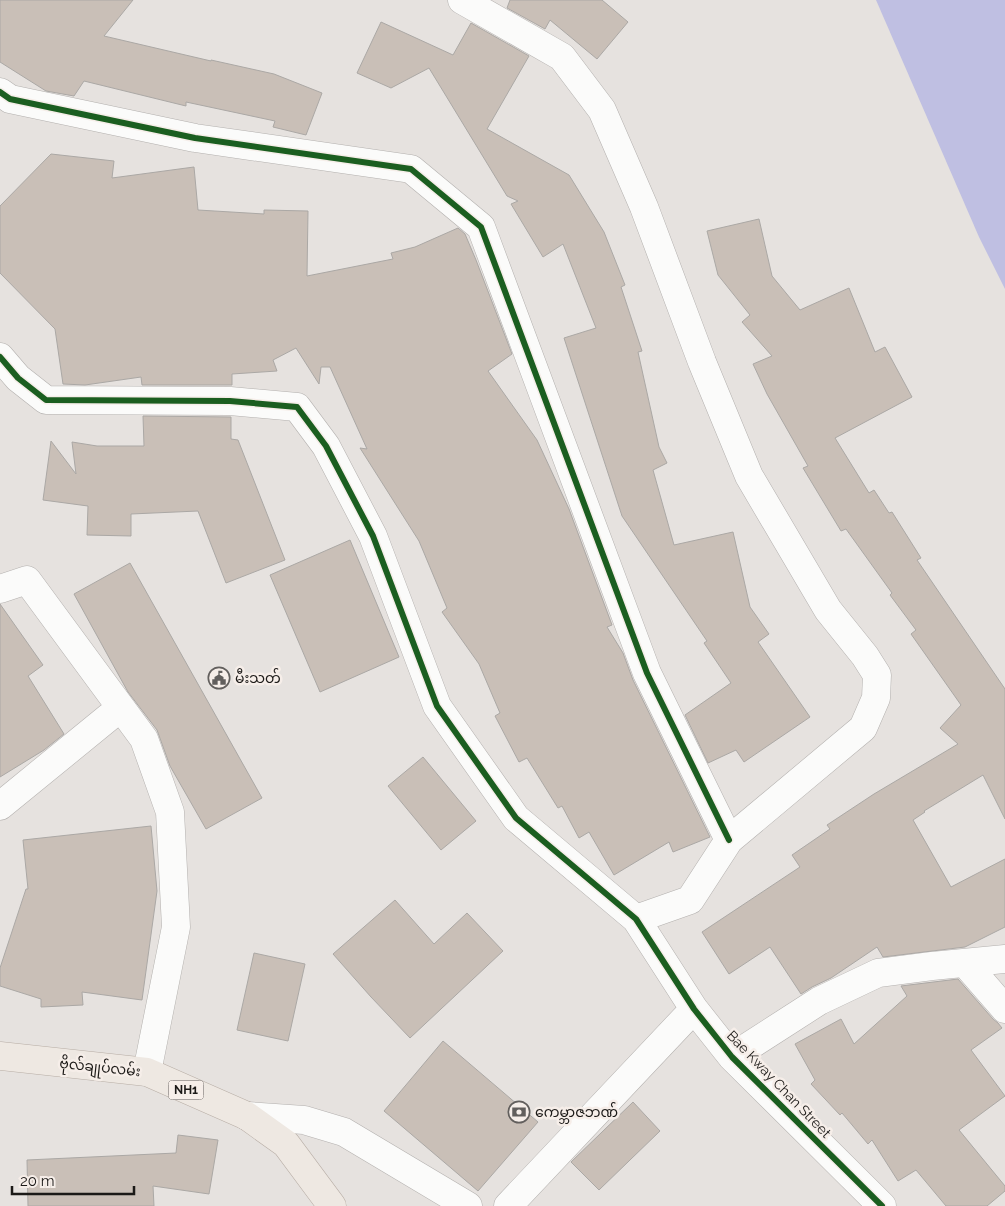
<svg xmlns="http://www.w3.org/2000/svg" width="1005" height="1206" viewBox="0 0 1005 1206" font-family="Raleway,'Noto Sans Myanmar',sans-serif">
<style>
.water{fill:#bfbfe2}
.building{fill:#c9bfb7;stroke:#aba8a5}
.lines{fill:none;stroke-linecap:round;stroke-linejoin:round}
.minor-casing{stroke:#b3b0ae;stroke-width:29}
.trunk-casing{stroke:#b7ada5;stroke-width:29}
.minor{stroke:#fbfbfa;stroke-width:28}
.trunk{stroke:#eee8e2;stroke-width:28}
.cycleway-casing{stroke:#f6eee9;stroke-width:9}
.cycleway{stroke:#1b5e20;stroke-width:6}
.labels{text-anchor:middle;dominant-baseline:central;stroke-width:5;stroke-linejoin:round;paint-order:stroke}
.shield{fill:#f6eee9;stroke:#5d5956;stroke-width:1}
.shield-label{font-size:12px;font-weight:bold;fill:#1b1917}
.poi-label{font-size:14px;fill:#1b1917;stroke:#f6eee9;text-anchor:start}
.street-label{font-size:14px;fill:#1b1917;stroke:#f6eee9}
</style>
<rect width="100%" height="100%" fill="#e6e2df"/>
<!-- water -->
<path class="water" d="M 876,0 L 1005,0 L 1005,289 L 979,237 Z"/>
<!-- building -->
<path class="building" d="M 0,0 L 133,0 L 104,36 L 211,61 L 211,60 L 274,74 L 322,93 L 306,135 L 273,127 L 275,121 L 186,102 L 186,106 L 84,81 L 74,96 L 46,91 L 0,62 Z
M 510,0 L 602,0 L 628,22 L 597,59 L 550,20 L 545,29 L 507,8 Z
M 381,22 L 453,55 L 471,23 L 529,56 L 487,129 L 569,175 L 604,232 L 625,285 L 621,287 L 642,351 L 638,352 L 659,447 L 667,463 L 653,470 L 674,545 L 733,532 L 750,607 L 769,634 L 758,642 L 810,717 L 744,762 L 736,750 L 708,763 L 685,715 L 731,683 L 704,643 L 707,641 L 622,516 L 564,338 L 596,328 L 563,244 L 543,257 L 511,204 L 518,201 L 507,196 L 429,68 L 391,88 L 357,73 Z
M 51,154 L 114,161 L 112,178 L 194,167 L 198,210 L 264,214 L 264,210 L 308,211 L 307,276 L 393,259 L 391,253 L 415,247 L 458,228 L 465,234 L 476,260 L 512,354 L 488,371 L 537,440 L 569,509 L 612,625 L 607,627 L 623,653 L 633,680 L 710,837 L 673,852 L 669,842 L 614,875 L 589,832 L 579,838 L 562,806 L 558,808 L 527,758 L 519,762 L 495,716 L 500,713 L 479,664 L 442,612 L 447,608 L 419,541 L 360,448 L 367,449 L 330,367 L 321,367 L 319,384 L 296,348 L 273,360 L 277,371 L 232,374 L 232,385 L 142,385 L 141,377 L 85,385 L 63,384 L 55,329 L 0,273 L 0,206 Z
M 759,219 L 772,276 L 800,310 L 849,288 L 875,352 L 885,347 L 912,397 L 835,438 L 869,493 L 874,490 L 889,513 L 892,512 L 921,558 L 917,560 L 1005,689 L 1005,819 L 983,775 L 924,811 L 925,812 L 913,820 L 951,887 L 1005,859 L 1005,927 L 965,947 L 883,957 L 877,947 L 831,978 L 812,987 L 801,994 L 770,947 L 729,974 L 702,932 L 800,867 L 792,855 L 830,829 L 827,825 L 874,794 L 958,744 L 940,728 L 961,705 L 911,634 L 916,630 L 890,595 L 892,593 L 846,529 L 841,531 L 803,468 L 808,466 L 767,394 L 753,364 L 772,356 L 742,322 L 750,315 L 718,275 L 707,231 Z
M 143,416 L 231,417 L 231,439 L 238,440 L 285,560 L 226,583 L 198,511 L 131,514 L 131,536 L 87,535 L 88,506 L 43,500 L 51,441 L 76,474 L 72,442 L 97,446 L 144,446 Z
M 350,540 L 399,657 L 320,692 L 270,575 Z
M 130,563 L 262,798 L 206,829 L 170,766 L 157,730 L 128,692 L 74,594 Z
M 0,604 L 43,665 L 28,676 L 64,734 L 44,750 L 0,777 Z
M 423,757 L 476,821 L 441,850 L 388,786 Z
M 151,826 L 157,891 L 142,1000 L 82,992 L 83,1005 L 41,1007 L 41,999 L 0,986 L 0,968 L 26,889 L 28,889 L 23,840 Z
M 395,900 L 434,944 L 467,913 L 503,951 L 410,1038 L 371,997 L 333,954 Z
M 254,953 L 305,964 L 288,1041 L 237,1030 Z
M 958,979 L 993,1019 L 998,1023 L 1002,1028 L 971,1050 L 1005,1096 L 959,1130 L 1005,1186 L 1005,1191 L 987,1206 L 946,1206 L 916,1170 L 898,1181 L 872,1140 L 868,1144 L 842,1113 L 840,1115 L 811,1084 L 815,1080 L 795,1044 L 841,1019 L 854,1044 L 907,996 L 901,986 Z
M 443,1041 L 538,1122 L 478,1191 L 384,1111 Z
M 633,1102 L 660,1131 L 599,1190 L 571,1162 Z
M 178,1135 L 218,1140 L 209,1194 L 153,1186 L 154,1206 L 28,1206 L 27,1160 L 176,1153 Z"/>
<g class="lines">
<!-- minor casing -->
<g class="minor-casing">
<path id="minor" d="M 462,0 L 562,57 L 602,110 L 644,207 L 702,362 L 749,476 L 828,610 L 865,656 L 877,675 L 876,698 L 863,728 L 729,840 L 690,900 L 636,919
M 0,92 L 10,99 L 195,138 L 411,169 L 481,227 L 647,673 L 729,840
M 0,357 L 18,378 L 46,400 L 230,401 L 297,407 L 326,446 L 373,536 L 437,706 L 516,818 L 636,919 L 694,1009 L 732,1057 L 882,1206
M 0,589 L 27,580 L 144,739 L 170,812 L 176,927 L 147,1072
M 0,806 L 120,708
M 965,963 L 1005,1009
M 732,1057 L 819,1001 L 878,973 L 932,966 L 1005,959
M 247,1116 L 304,1120 L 344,1132 L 468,1206
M 508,1206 L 694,1009"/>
</g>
<!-- trunk casing -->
<g class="trunk-casing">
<path id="trunk" d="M 0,1056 L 147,1072 L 247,1116 L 286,1144 L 332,1206"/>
</g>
<!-- minor -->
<use href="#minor" class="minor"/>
<!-- trunk -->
<use href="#trunk" class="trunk"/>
<!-- cycleway casing -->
<g class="cycleway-casing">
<path id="cycleway" d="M 0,92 L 10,99 L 195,138 L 411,169 L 481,227 L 647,673 L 729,840
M 0,357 L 18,378 L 46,400 L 230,401 L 297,407 L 326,446 L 373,536 L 437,706 L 516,818 L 636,919 L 694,1009 L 732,1057 L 882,1206"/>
</g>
<!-- cycleway -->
<use href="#cycleway" class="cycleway"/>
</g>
<!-- icons -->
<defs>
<g id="civic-ring" transform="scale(1.125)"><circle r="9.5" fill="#f6eee9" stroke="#625f5d" stroke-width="1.5"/><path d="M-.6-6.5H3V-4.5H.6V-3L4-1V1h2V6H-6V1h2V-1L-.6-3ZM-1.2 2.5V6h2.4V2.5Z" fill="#625f5d"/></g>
<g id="bank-ring" transform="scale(1.125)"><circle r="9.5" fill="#f6eee9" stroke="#625f5d" stroke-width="1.5"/><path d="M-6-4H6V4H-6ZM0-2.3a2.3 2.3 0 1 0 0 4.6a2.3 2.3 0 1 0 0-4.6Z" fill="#625f5d"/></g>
</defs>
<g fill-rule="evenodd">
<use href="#civic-ring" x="219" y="678"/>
<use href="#bank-ring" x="519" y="1112"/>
</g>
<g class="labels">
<!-- shield labels -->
<rect class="shield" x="168.5" y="1080.5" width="35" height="19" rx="4"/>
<g class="shield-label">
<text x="186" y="1090">NH1</text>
</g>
<!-- poi labels -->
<g class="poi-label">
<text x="235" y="678">မီးသတ်</text>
<text x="535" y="1112">ကေမ္ဘာဇဘဏ်</text>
</g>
<!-- street labels -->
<g class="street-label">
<text transform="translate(100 1067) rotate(6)">ဗိုလ်ချုပ်လမ်း</text>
<text transform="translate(779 1084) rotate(46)">Bae Kway Chan Street</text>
</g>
</g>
<!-- scale -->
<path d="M12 1186v8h122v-8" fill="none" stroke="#1b1917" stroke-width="2.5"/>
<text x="20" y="1186" font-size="15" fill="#1b1917" stroke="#f6eee9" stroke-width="4" paint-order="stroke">20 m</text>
</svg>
